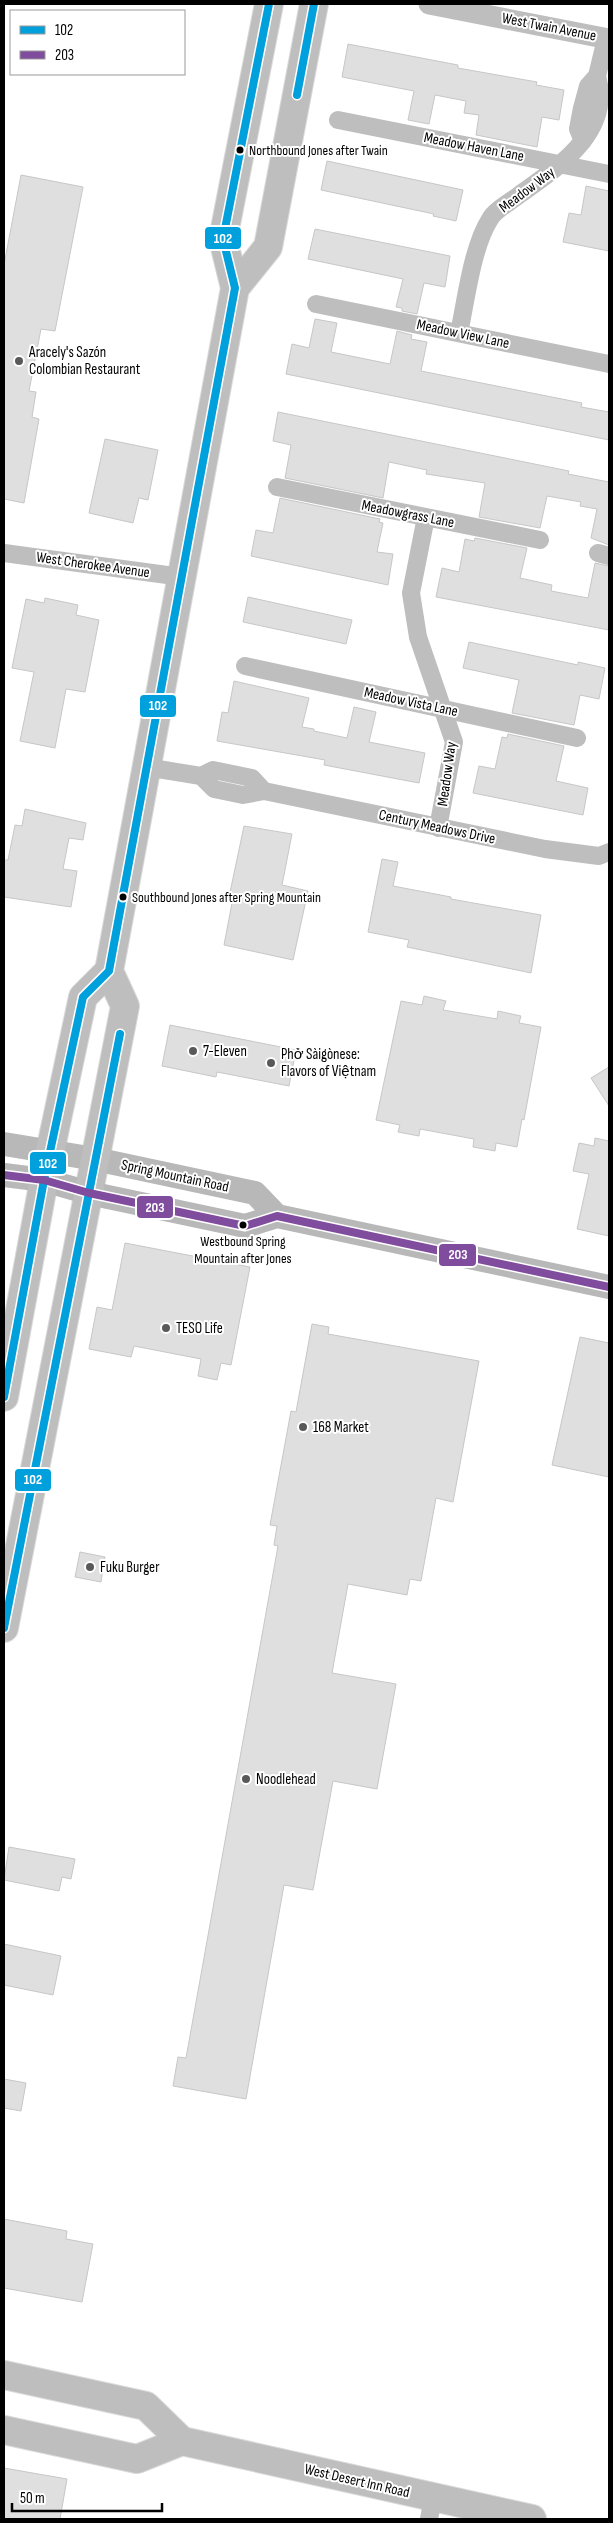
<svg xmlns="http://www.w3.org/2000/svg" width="613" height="2523" viewBox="0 0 613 2523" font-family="'Sofia Sans Condensed',sans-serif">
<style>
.building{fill:#dfdfdf;stroke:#c7c7c7}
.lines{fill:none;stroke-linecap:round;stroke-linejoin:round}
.primary-casing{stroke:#dbdbdb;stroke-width:30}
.minor{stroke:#bebebe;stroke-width:18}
.tertiary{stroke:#bebebe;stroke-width:21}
.secondary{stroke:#b8b8b8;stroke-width:24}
.primary{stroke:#bebebe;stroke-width:28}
.bus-1-casing{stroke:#fff;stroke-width:11}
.bus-2-casing{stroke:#fff;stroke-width:11}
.bus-1{stroke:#00a0dc;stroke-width:8}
.bus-2{stroke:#804c9e;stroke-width:8}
.bus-dot{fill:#000;stroke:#fff;stroke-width:2}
.poi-dot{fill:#595959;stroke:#fff;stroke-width:2}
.labels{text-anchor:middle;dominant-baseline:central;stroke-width:4;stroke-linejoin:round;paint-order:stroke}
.bus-label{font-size:14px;fill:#000;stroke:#fff;text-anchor:start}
.street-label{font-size:15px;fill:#000;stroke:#fff}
.poi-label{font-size:15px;fill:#000;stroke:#fff;text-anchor:start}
.line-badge{stroke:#fff;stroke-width:2}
.badge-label{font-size:14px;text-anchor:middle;font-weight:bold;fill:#fff}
</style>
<rect width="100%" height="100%" fill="#fff"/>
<!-- building -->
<path class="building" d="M 348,44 L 458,65 L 458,68 L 537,82 L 536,85 L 564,90 L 559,120 L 542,117 L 537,147 L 476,135 L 479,115 L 464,113 L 466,101 L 435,95 L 429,124 L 408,120 L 414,91 L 342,77 Z
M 327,161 L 463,190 L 456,221 L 433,216 L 434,214 L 321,190 Z
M 21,175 L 83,187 L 55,331 L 41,329 L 29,391 L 36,392 L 32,417 L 39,419 L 24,503 L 4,499 L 4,265 Z
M 586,186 L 609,191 L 609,251 L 563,242 L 569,213 L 581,215 Z
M 315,229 L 450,256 L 445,287 L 424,283 L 417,314 L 402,311 L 402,308 L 396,307 L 403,279 L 308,259 Z
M 315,319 L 337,323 L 331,352 L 390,364 L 397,331 L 412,335 L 411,339 L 427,342 L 421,371 L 582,403 L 581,407 L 609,412 L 609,440 L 286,374 L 292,344 L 309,348 Z
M 278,412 L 569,471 L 568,474 L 609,482 L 609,545 L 591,538 L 597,509 L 580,506 L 581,502 L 547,496 L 540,528 L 479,517 L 485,483 L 426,474 L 427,470 L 389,462 L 383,498 L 285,478 L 291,445 L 273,441 Z
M 105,439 L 158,450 L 148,500 L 139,498 L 133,523 L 89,513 Z
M 280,498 L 380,519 L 379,522 L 383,523 L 377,552 L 393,554 L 388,585 L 251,556 L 256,530 L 273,533 Z
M 475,538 L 527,548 L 520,578 L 552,585 L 551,591 L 588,598 L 595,563 L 609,566 L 609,630 L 436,597 L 442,568 L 459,572 L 465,539 L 474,541 Z
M 248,597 L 352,620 L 346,644 L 243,622 Z
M 45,598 L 78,605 L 76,615 L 99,620 L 85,692 L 66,689 L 55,748 L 20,741 L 34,672 L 12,668 L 26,599 L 44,603 Z
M 469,642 L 578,665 L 578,662 L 605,668 L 599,699 L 580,695 L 574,725 L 512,713 L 519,680 L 463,668 Z
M 234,681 L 309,698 L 302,727 L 314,729 L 314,731 L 347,738 L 354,707 L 376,712 L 369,742 L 425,753 L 419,783 L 324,765 L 325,760 L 217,741 L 222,712 L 228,713 Z
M 508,734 L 564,746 L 556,781 L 588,788 L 583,815 L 473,793 L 479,766 L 495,769 L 502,737 L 507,738 Z
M 25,809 L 86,823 L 83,840 L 69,838 L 63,869 L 77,871 L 71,907 L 4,897 L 4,860 L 8,860 L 15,825 L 22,826 Z
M 244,826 L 292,834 L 282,885 L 308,891 L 293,960 L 224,945 L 232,903 L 228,902 Z
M 382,859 L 398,862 L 393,886 L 451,897 L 451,899 L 541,915 L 531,973 L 407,947 L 409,940 L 368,932 Z
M 424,996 L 446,1001 L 443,1010 L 497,1019 L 498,1011 L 521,1016 L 519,1023 L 541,1027 L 524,1120 L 522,1119 L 517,1147 L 496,1143 L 495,1151 L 473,1147 L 474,1139 L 420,1129 L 419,1136 L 398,1132 L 400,1125 L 376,1120 L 401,1001 L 422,1005 Z
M 170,1025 L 296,1050 L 289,1086 L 217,1072 L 216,1077 L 162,1066 Z
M 609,1067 L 609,1106 L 591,1078 Z
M 595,1138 L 609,1141 L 609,1236 L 577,1229 L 589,1174 L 573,1171 L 579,1143 L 594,1146 Z
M 125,1243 L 250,1267 L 231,1365 L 221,1363 L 217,1380 L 198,1376 L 201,1359 L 134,1346 L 131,1357 L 89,1349 L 97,1307 L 112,1310 Z
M 312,1324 L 329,1327 L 328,1334 L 479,1361 L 453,1502 L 436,1498 L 421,1581 L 410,1579 L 407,1595 L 348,1584 L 332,1673 L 396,1684 L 377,1789 L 333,1781 L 313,1890 L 284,1885 L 246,2099 L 173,2086 L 178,2057 L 186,2058 L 278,1546 L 274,1545 L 277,1526 L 270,1525 L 291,1411 L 296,1412 Z
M 580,1337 L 609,1343 L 609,1477 L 552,1465 Z
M 80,1552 L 105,1557 L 101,1582 L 75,1577 Z
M 9,1847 L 75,1859 L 71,1879 L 62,1877 L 59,1891 L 4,1880 Z
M 4,1944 L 61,1956 L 53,1995 L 4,1985 Z
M 4,2079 L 26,2083 L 21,2111 L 4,2108 Z
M 4,2219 L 67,2231 L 66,2239 L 93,2244 L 82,2302 L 4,2288 Z
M 4,2468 L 67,2479 L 60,2519 L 4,2519 Z"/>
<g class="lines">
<!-- primary casing -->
<g class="primary-casing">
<path id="primary" d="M 235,288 L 268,247 L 314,4
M 4,1397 L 44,1180 L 83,997 L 109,971 L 235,288 L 223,239 L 269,4
M 4,1628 L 125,1006 L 109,971
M 4,2375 L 146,2406 L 182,2441 L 532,2519
M 4,2430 L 137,2459 L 182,2441"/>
</g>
<!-- minor -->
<path class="minor" d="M 338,120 L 609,174
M 583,141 L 578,129 L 582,108 L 588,86 L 597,76 L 606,39
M 316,304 L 609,364
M 459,333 C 466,301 472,247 490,219 C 495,210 510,202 519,195 C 558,167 613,132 597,76
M 277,487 L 540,540
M 426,517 L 411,593 L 418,637 L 454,742 L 438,828
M 4,553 L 182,577
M 598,553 L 609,556
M 245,666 L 577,738
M 146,767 L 201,776 L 214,789 L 243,795 L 264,791 L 545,849 L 599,856 L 609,852
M 201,776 L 213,770 L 252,778 L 264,791
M 429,2519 L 433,2498"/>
<!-- tertiary -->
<path class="tertiary" d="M 429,4 L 609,39"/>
<!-- secondary -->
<path class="secondary" d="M 4,1144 L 95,1159 L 255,1193 L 277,1216
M 4,1175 L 44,1180 L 89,1193 L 245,1226 L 277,1216 L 609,1287"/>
<!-- primary -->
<use href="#primary" class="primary"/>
<!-- bus-1 casing -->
<g class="bus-1-casing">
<path id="bus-1" d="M 297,95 L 314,4
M 4,1397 L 44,1180 L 83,997 L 109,971 L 235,288 L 223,239 L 269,4
M 4,1628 L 120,1034"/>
</g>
<!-- bus-2 casing -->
<g class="bus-2-casing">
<path id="bus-2" d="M 4,1175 L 44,1180 L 89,1193 L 245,1226 L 277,1216 L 609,1287"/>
</g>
<!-- bus-1 -->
<use href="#bus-1" class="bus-1"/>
<!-- bus-2 -->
<use href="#bus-2" class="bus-2"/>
</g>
<!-- markers -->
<g class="bus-dot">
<circle cx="240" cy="150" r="4.5"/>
<circle cx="123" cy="897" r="4.5"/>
<circle cx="243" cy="1225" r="4.5"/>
</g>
<g class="poi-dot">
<circle cx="19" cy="361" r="5"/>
<circle cx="193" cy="1051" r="5"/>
<circle cx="271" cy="1063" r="5"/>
<circle cx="166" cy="1328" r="5"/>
<circle cx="303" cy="1427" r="5"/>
<circle cx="90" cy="1567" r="5"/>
<circle cx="246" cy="1779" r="5"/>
</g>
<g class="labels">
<!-- bus labels -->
<g class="bus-label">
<text x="249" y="150">Northbound Jones after Twain</text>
<text x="132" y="897">Southbound Jones after Spring Mountain</text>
<text x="243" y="1241" text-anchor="middle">Westbound Spring<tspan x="243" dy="17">Mountain after Jones</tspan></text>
</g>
<!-- street labels -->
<g class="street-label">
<text transform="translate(549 27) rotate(11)">West Twain Avenue</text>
<text transform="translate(474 147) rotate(11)">Meadow Haven Lane</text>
<text transform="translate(527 190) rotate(-37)">Meadow Way</text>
<text transform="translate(463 334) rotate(12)">Meadow View Lane</text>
<text transform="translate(408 514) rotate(11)">Meadowgrass Lane</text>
<text transform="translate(93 565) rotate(8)">West Cherokee Avenue</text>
<text transform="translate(411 702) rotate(12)">Meadow Vista Lane</text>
<text transform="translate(447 774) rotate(-82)">Meadow Way</text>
<text transform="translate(437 827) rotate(12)">Century Meadows Drive</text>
<text transform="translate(175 1176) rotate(12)">Spring Mountain Road</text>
<text transform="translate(357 2481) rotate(13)">West Desert Inn Road</text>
</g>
<!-- poi labels -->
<g class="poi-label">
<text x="29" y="352">Aracely's Sazón<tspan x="29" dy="17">Colombian Restaurant</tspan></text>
<text x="203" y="1051">7-Eleven</text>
<text x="281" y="1054">Phở Sàigònese:<tspan x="281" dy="17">Flavors of Việtnam</tspan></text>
<text x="176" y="1328">TESO Life</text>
<text x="313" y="1427">168 Market</text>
<text x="100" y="1567">Fuku Burger</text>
<text x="256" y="1779">Noodlehead</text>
</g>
</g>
<g class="line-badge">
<rect x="204" y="226" width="38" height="24" rx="5" fill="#00a0dc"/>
<rect x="139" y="694" width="38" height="24" rx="5" fill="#00a0dc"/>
<rect x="29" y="1151" width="38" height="24" rx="5" fill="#00a0dc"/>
<rect x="136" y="1195" width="38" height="24" rx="5" fill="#804c9e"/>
<rect x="438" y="1243" width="39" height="24" rx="5" fill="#804c9e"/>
<rect x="14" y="1468" width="38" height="24" rx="5" fill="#00a0dc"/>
</g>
<g class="badge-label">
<text x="223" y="243">102</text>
<text x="158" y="710">102</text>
<text x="48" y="1168">102</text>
<text x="155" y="1212">203</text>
<text x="458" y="1259">203</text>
<text x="33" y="1484">102</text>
</g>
<!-- border -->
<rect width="613" height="2523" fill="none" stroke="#000000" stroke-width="10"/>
<!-- legend -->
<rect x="10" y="10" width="175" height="65" fill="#ffffff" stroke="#999999"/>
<rect x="20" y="26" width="25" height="8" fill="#00a0dc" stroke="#999999"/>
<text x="55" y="35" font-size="15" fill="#000000">102</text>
<rect x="20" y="51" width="25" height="8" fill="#804c9e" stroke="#999999"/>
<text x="55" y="60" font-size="15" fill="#000000">203</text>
<!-- scale -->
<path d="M12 2503v8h150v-8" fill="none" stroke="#000000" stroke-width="2.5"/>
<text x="20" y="2503" font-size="15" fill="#000000" stroke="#ffffff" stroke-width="4" paint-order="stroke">50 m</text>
</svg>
